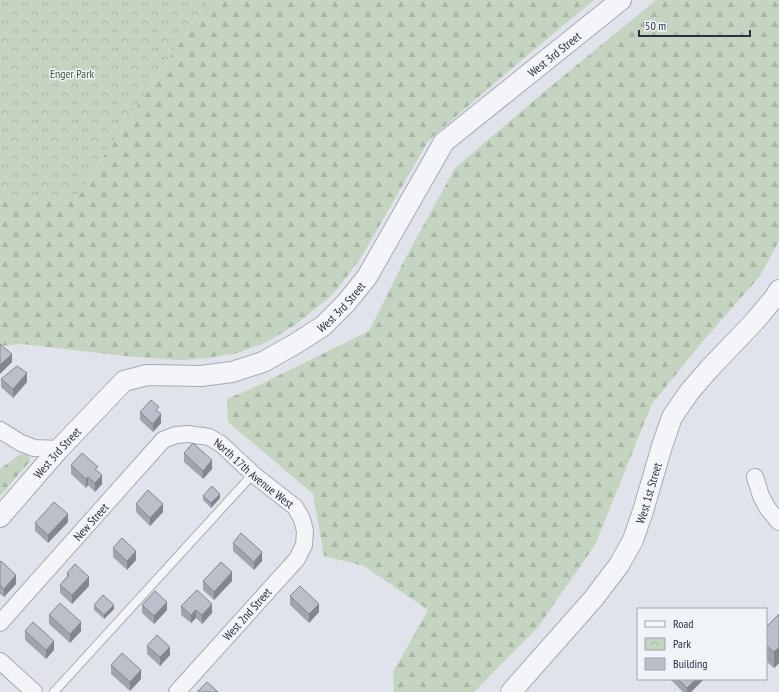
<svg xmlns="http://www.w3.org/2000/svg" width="779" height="692" viewBox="0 0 779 692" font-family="'PT Sans Narrow',sans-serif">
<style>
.forest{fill:url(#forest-firs)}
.park{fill:url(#park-crowns)}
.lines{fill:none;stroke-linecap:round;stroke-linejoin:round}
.service-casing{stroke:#a5abb4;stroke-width:10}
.minor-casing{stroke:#a5abb4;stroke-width:18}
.tertiary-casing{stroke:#a5abb4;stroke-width:22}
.service{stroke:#f3f5f8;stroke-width:8}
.minor{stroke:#f3f5f8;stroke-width:16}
.tertiary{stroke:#f3f5f8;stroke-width:20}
.wall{fill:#a0a4ad}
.shaded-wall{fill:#82868d}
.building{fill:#babfc9;stroke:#82868d}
.labels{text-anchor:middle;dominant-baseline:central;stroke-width:3;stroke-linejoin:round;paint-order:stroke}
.street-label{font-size:12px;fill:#283141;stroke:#f0f3f7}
.park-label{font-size:12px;fill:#3c5d35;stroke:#f0f3f7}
</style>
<defs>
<pattern id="forest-firs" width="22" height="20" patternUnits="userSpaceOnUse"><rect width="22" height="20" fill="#c5d4c1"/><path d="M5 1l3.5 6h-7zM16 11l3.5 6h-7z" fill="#a9b6a7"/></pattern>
<pattern id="park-crowns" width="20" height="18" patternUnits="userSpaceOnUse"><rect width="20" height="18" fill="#c5d4c1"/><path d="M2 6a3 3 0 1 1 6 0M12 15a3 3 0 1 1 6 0" fill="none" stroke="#a9b6a7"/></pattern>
</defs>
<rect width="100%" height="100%" fill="#e0e4ea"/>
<!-- forest -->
<path class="forest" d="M 208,0 L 594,0 L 511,69 L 437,133 L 427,143 L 362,256 L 345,279 L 331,296 L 315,309 L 295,325 L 265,343 L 238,353 L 202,359 L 176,360 L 125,356 L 22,344 L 0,346 L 0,197 L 76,197 Z
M 656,0 L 779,0 L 779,241 L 760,276 L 703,341 L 652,404 L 595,545 L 538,627 L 474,692 L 394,692 L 393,672 L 428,610 L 364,566 L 324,556 L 313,494 L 228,422 L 227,399 L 253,388 L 369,331 L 406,257 L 455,168 L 544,92 Z
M 21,454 L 27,455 L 31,460 L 0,496 L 0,469 L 15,458 Z"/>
<!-- park -->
<path class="park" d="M 0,0 L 208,0 L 76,197 L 0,197 Z"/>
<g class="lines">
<!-- service casing -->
<g class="service-casing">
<path id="service" d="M 54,692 L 253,474"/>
</g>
<!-- minor casing -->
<g class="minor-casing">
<g id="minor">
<path d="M 0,430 L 21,443 L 34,448 L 59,449"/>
<path d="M 755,477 L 761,496 L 768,509 L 779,522"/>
<path id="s1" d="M 0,623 L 163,440 L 176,435 L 188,434 L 209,437 L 221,444 L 253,474 L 295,507 L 302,519 L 305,531 L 304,545 L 297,559 L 177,692"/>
<path d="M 0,661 L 34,692"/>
</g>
</g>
<!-- tertiary casing -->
<g class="tertiary-casing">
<g id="tertiary">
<path id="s2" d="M 0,517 L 59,449 L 124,381 L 147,375 L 201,376 L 232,372 L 263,362 L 295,344 L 323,326 L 346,303 L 367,277 L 444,142 L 621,0"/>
<path id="s3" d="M 511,692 L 594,598 L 619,565 L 633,540 L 643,511 L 662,446 L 672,417 L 690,391 L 710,368 L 754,322 L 775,297 L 779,290"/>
</g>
</g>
<!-- service -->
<use href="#service" class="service"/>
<!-- minor -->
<use href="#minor" class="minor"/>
<!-- tertiary -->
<use href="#tertiary" class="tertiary"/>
</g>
<!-- wall -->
<path class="wall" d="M 1,379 L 27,382 L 13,398 L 1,387 Z
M 140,412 L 159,412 L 161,423 L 153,432 L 140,420 Z
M 184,453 L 212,469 L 203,479 L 184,462 Z
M 71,465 L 98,471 L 102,484 L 95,492 L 88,485 L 86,488 L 71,474 Z
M 203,496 L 220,498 L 211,508 L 203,500 Z
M 136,504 L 163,512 L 150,526 L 136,512 Z
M 68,522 L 48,543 L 35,531 L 35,523 Z
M 233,543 L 262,561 L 254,570 L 233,551 Z
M 113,548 L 136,560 L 127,570 L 113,557 Z
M 0,562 L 16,584 L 4,597 L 0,594 Z
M 67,573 L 89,586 L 72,604 L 60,593 L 60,585 L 67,577 Z
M 203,581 L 232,581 L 214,600 L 203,590 Z
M 290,596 L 319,612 L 309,623 L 290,605 Z
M 94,605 L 114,609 L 104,619 L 94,610 Z
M 142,605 L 167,610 L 154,624 L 142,613 Z
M 181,606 L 212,613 L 202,624 L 196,618 L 191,623 L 181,615 Z
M 779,614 L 779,663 L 774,668 L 766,661 L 766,623 L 768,625 Z
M 49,615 L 81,631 L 70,643 L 49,624 Z
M 25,631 L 54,650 L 46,659 L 25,640 Z
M 147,646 L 170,655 L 160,666 L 147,654 Z
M 111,665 L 141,679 L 130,691 L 111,674 Z
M 670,679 L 704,679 L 691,692 L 683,692 Z"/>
<!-- shaded-wall -->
<path class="shaded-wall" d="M 12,354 L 12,362 L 0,374 L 0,365 Z
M 27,373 L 27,382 L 13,398 L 13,389 Z
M 161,414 L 161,423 L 153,432 L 153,424 Z
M 212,460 L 212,469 L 203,479 L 203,471 Z
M 102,475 L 102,484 L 95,492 L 95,483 Z
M 88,477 L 88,485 L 86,488 L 86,479 Z
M 220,494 L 220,498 L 211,508 L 211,503 Z
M 163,504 L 163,512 L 150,526 L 150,518 Z
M 68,514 L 68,522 L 48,543 L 48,535 Z
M 136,551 L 136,560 L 127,570 L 127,561 Z
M 262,552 L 262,561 L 254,570 L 254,562 Z
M 232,572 L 232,581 L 214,600 L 214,592 Z
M 16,575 L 16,584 L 4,597 L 4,589 Z
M 89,577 L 89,586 L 72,604 L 72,595 Z
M 167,602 L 167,610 L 154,624 L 154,616 Z
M 212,604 L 212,613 L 202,624 L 202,615 Z
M 319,604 L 319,612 L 309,623 L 309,614 Z
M 114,605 L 114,609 L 104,619 L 104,615 Z
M 196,610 L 196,618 L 191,623 L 191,615 Z
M 81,622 L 81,631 L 70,643 L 70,634 Z
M 54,641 L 54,650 L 46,659 L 46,650 Z
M 170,647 L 170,655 L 160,666 L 160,657 Z
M 779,647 L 779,663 L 774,668 L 774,652 Z
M 141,670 L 141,679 L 130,691 L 130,682 Z
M 696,679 L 704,679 L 691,692 L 687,692 L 687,688 Z"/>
<!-- building -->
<path class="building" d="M 0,344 L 12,354 L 0,365 Z
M 17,366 L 27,373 L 13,389 L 1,379 Z
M 151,400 L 159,407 L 156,410 L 161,414 L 153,424 L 140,412 Z
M 193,443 L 212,460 L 203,471 L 184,453 Z
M 82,453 L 98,467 L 95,469 L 102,475 L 95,483 L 88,477 L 86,479 L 71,465 Z
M 212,486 L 220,494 L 211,503 L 203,496 Z
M 148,490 L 163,504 L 150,518 L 136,504 Z
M 54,502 L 68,514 L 48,535 L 35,523 Z
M 241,533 L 262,552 L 254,562 L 233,543 Z
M 122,538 L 136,551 L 127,561 L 113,548 Z
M 1,561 L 16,575 L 4,589 L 0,585 L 0,562 Z
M 221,562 L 232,572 L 214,592 L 203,581 Z
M 75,564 L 89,577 L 72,595 L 60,585 L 69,575 L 67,573 Z
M 300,586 L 319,604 L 309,614 L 290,596 Z
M 197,590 L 212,604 L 202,615 L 196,610 L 191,615 L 181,606 Z
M 155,591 L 167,602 L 154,616 L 142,605 Z
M 103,595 L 114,605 L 104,615 L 94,605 Z
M 60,603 L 81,622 L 70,634 L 49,615 Z
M 779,614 L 779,647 L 774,652 L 766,645 L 766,623 L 768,625 Z
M 33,622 L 54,641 L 46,650 L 25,631 Z
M 157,635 L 170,647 L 160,657 L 147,646 Z
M 122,653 L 141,670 L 130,682 L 111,665 Z
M 678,679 L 696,679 L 687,688 Z
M 207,682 L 218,692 L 197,692 Z"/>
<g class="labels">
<!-- street labels -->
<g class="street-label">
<text stroke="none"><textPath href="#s2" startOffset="758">West 3rd Street</textPath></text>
<text stroke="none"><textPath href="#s2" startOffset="422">West 3rd Street</textPath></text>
<text stroke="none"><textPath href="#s2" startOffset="86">West 3rd Street</textPath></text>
<text stroke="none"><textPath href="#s1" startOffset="350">North 17th Avenue West</textPath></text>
<text stroke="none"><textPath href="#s3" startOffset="245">West 1st Street</textPath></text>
<text stroke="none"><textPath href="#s1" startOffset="136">New Street</textPath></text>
<text transform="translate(247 614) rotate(-48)">West 2nd Street</text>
</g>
<!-- park labels -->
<g class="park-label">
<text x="72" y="73">Enger Park</text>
</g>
</g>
<!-- legend -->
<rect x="637" y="608" width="130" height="72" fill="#f0f3f7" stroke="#a0a5ae"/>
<rect x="645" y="621" width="20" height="6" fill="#f3f5f8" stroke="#a0a5ae"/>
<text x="673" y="628" font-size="12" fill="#283141">Road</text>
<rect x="645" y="638" width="20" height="12" fill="url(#park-crowns)" stroke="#a0a5ae"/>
<text x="673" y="648" font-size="12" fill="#283141">Park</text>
<rect x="645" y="658" width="20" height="12" fill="#babfc9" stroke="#a0a5ae"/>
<text x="673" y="668" font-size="12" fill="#283141">Building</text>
<!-- scale -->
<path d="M639 30v6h111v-6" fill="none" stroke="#283141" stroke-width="2"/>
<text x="645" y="30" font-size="12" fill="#283141" stroke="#f0f3f7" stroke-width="3" paint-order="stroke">50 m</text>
</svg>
